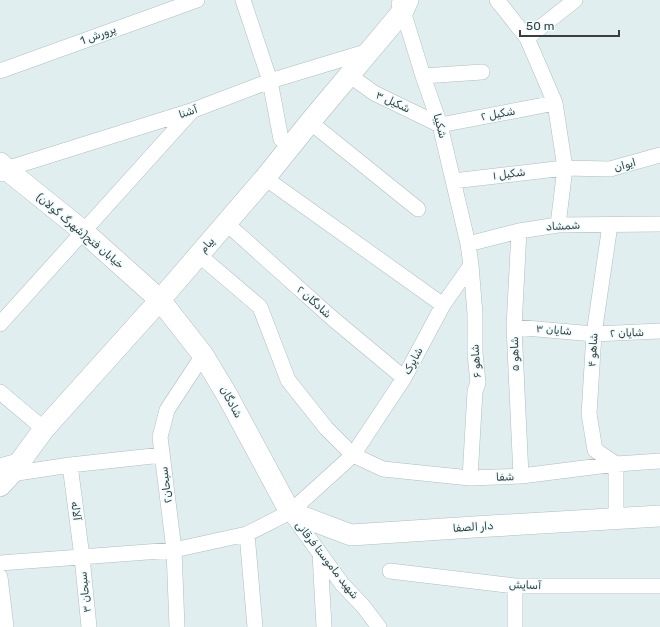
<svg xmlns="http://www.w3.org/2000/svg" width="660" height="627" viewBox="0 0 660 627" font-family="Rubik,Vazirmatn,sans-serif">
<style>
.lines{fill:none;stroke-linecap:round;stroke-linejoin:round}
.street-casing{stroke:#b1bdbf;stroke-width:16}
.secondary-casing{stroke:#b1bdbf;stroke-width:22}
.street{stroke:#fff;stroke-width:15}
.secondary{stroke:#fff;stroke-width:21}
.labels{text-anchor:middle;dominant-baseline:central;stroke-width:3;stroke-linejoin:round;paint-order:stroke}
.street-label{font-size:11px;fill:#393e3e;stroke:#eefcfd}
</style>
<rect width="100%" height="100%" fill="#e1eef0"/>
<g class="lines">
<!-- street casing -->
<g class="street-casing">
<path id="street" d="M 243,0 L 270,81 L 281,139
M 497,0 L 527,38 L 555,103 L 565,168 L 558,225
M 399,4 L 403,11 L 423,76 L 440,125 L 468,244 L 471,265 L 475,314 L 475,353 L 478,383 L 475,391 L 470,478
M 527,38 L 575,0
M 0,71 L 197,0
M 349,75 L 374,93 L 440,125
M 423,76 L 482,72
M 310,122 L 418,209
M 440,125 L 555,103
M 2,174 L 6,169 L 191,111 L 270,81 L 369,51
M 265,178 L 443,305
M 453,181 L 565,168 L 610,169 L 660,155
M 226,223 L 332,318 L 404,378
M 610,225 L 594,334 L 589,414 L 595,450 L 616,464 L 616,519
M 519,231 L 514,327 L 521,476
M 468,244 L 519,231 L 558,225 L 660,224
M 199,255 L 260,307 L 288,380 L 326,428 L 353,455 L 383,469 L 470,478 L 521,476 L 616,464 L 660,461
M 0,324 L 191,112
M 514,327 L 594,334 L 660,331
M 0,392 L 44,429
M 70,465 L 82,557 L 89,627
M 0,466 L 21,460
M 11,474 L 70,465 L 162,455
M 290,512 L 342,584 L 363,606 L 379,627
M 247,534 L 255,627
M 320,553 L 324,627
M 0,563 L 174,550 L 247,534 L 290,512 L 353,455 L 404,378 L 443,305 L 471,265
M 390,571 L 515,586 L 660,586
M 0,577 L 6,627
M 177,627 L 174,550 L 160,437 L 167,410 L 203,355
M 515,627 L 515,586"/>
</g>
<!-- secondary casing -->
<g class="secondary-casing">
<path id="secondary" d="M 0,163 L 6,169 L 83,231 L 160,300 L 203,355 L 227,395 L 290,512 L 351,535 L 474,527 L 660,516
M 0,486 L 11,474 L 44,429 L 160,300 L 265,178 L 310,122 L 403,11 L 408,0"/>
</g>
<!-- street -->
<use href="#street" class="street"/>
<!-- secondary -->
<use href="#secondary" class="secondary"/>
</g>
<g class="labels">
<!-- street labels -->
<g class="street-label">
<text transform="translate(98 35) rotate(-20)">پرورش 1</text>
<text transform="translate(393 102) rotate(25)">شکیل ۳</text>
<text transform="translate(188 112) rotate(-19)">آشنا</text>
<text transform="translate(498 114) rotate(-10)">شکیل ۲</text>
<text transform="translate(440 126) rotate(74)">شکیبا</text>
<text transform="translate(625 165) rotate(-16)">ایوان</text>
<text transform="translate(509 174) rotate(-7)">شکیل ۱</text>
<text transform="translate(563 226) rotate(-3)">شمشاد</text>
<text transform="translate(80 231) rotate(40)">خیابان فتح(شهرگ گولان)</text>
<text transform="translate(207 245) rotate(-49)">پیام</text>
<text transform="translate(314 302) rotate(42)">شادگان ۲</text>
<text transform="translate(554 330) rotate(5)">شایان ۳</text>
<text transform="translate(627 333) rotate(-2)">شایان ۲</text>
<text transform="translate(593 350) rotate(-86)">شاهو ۴</text>
<text transform="translate(515 354) rotate(-92)">شاهو ۵</text>
<text transform="translate(413 361) rotate(-62)">شاپرک</text>
<text transform="translate(476 361) rotate(-94)">شاهو ۶</text>
<text transform="translate(231 402) rotate(61)">شادگان</text>
<text transform="translate(505 477) rotate(-2)">شفا</text>
<text transform="translate(166 485) rotate(-97)">سبحان۲</text>
<text transform="translate(76 511) rotate(83)">آلاله</text>
<text transform="translate(473 527) rotate(-4)">دار الصفا</text>
<text transform="translate(327 560) rotate(52)">شهید ماموستا فرقانی</text>
<text transform="translate(525 585) rotate(2)">آسایش</text>
<text transform="translate(85 592) rotate(-96)">سبحان ۳</text>
</g>
</g>
<!-- scale -->
<path d="M520 30v6h99v-6" fill="none" stroke="#393e3e" stroke-width="2"/>
<text x="526" y="30" font-size="12" fill="#393e3e" stroke="#eefcfd" stroke-width="3" paint-order="stroke">50 m</text>
</svg>
